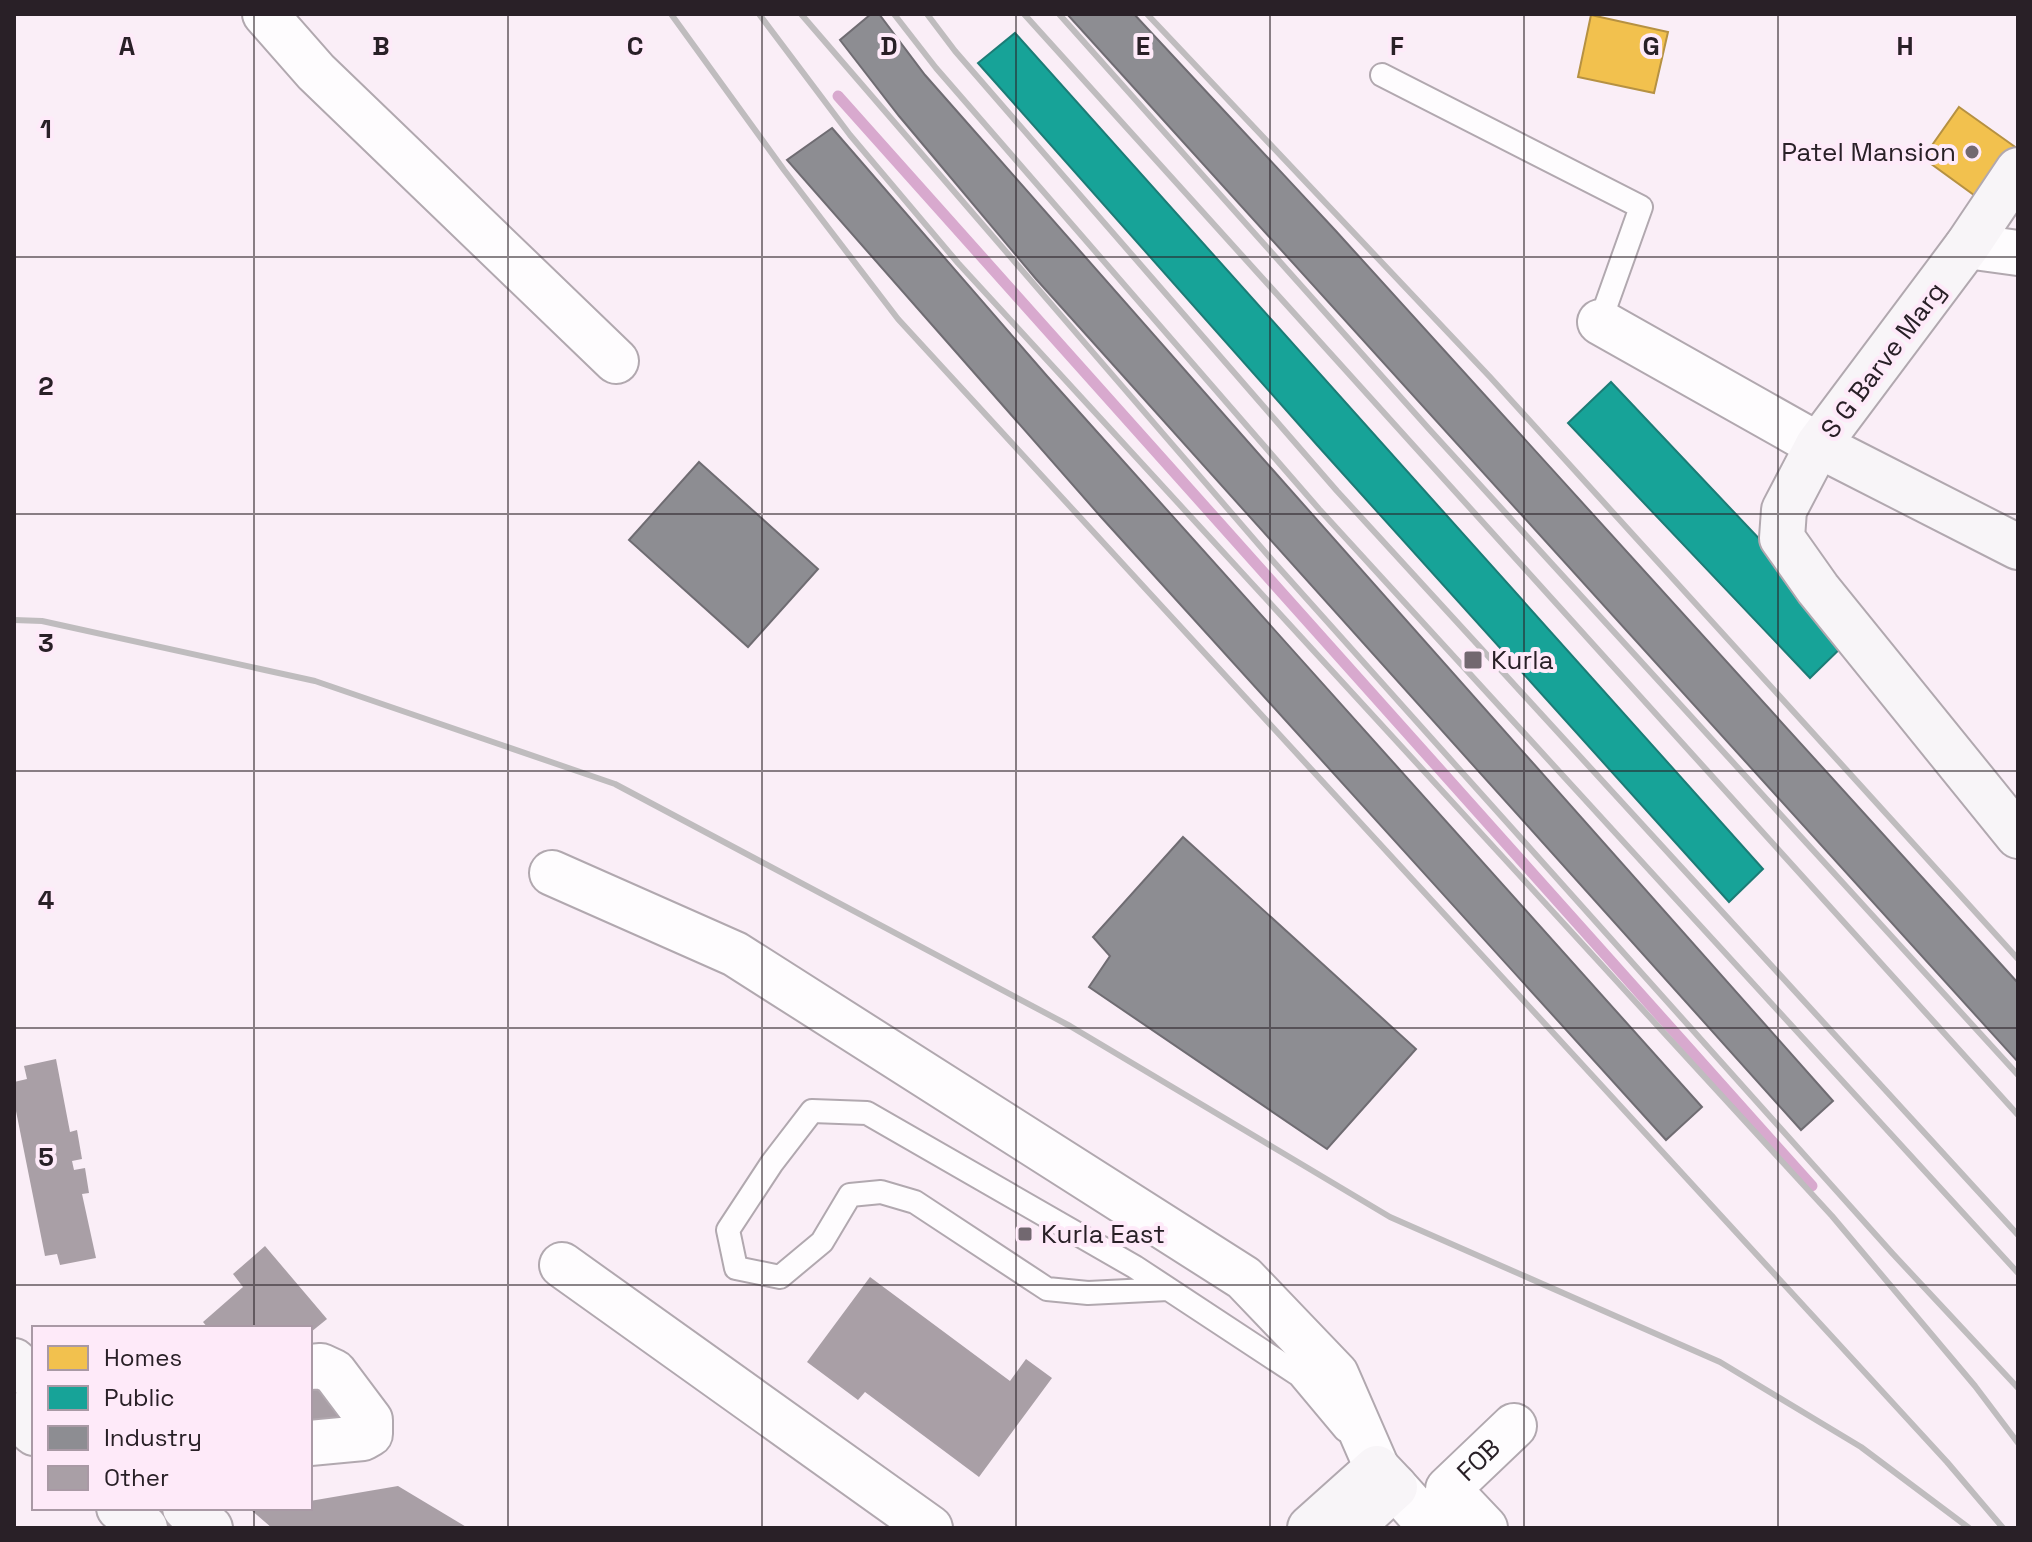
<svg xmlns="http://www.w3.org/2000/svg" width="2032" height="1542" viewBox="0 0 2032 1542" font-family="'Space Grotesk',sans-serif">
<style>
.homes{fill:#f2c14e;stroke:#b69142;stroke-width:2}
.public{fill:#17a398;stroke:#1c7c76;stroke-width:2}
.industry{fill:#8d8d92;stroke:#6f6c72;stroke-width:2}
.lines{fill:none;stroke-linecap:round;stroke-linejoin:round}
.stream{stroke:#d8a9ce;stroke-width:11}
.building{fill:#a99fa6}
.lane-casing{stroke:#b1a8af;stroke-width:26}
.street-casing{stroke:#b1a8af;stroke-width:48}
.secondary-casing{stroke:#b1a8af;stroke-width:48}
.lane{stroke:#fefcfe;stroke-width:22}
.street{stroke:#fefcfe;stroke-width:44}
.secondary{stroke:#f8f5f8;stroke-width:44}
.rail{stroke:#bfbcbe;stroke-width:6}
.grid{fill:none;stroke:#292027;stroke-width:2;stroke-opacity:0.55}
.poi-dot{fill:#726870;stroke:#feeaf9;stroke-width:3}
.labels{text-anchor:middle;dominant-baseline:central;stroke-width:8;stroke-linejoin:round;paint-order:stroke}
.poi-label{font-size:26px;fill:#292027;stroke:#feeaf9;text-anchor:start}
.street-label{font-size:26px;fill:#292027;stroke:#feeaf9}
.grid-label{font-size:26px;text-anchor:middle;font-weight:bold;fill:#292027;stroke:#feeaf9;stroke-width:8;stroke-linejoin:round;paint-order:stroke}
</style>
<rect width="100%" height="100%" fill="#faeef7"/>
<!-- homes -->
<path class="homes" d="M 1591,15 L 1668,32 L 1654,93 L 1578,77 Z
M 1959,107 L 2018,149 L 1985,203 L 1923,158 Z"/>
<!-- public -->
<path class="public" d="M 1015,33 L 1763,869 L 1729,902 L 1317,445 L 978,63 Z
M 1611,382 L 1852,637 L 1810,678 L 1568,423 Z"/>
<!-- industry -->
<path class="industry" d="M 871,14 L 879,14 L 925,75 L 1272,469 L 1833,1101 L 1801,1130 L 1036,279 L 899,116 L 840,40 Z
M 1067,14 L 1134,14 L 1335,230 L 2018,983 L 2018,1062 Z
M 832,128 L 1047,376 L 1702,1107 L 1666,1140 L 1101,517 L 787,160 Z
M 699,462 L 818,569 L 748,647 L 629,540 Z
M 1183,837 L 1416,1049 L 1327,1149 L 1089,987 L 1110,956 L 1093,937 Z"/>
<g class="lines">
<!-- stream -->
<path class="stream" d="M 838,96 L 1812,1186"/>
</g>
<!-- building -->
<path class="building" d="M 56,1059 L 70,1132 L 77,1130 L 82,1159 L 72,1161 L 74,1170 L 85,1168 L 89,1193 L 82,1194 L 96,1258 L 60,1265 L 57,1254 L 45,1256 L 14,1101 L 14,1082 L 27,1079 L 24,1066 Z
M 265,1246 L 327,1319 L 311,1332 L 308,1327 L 208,1328 L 203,1322 L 243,1287 L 233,1274 Z
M 870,1277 L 1010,1381 L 1026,1359 L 1052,1378 L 979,1477 L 865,1392 L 858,1400 L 807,1362 Z
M 310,1379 L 365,1425 L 310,1431 Z
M 398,1486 L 468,1528 L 272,1528 L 251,1510 L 310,1508 L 310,1501 Z"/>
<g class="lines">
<!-- lane casing -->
<g class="lane-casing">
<path id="lane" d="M 1382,75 L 1641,207 L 1600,322
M 1168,1289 L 1088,1293 L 1047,1289 L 915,1202 L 881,1192 L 850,1195 L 822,1242 L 780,1277 L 736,1268 L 728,1230 L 772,1163 L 812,1111 L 867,1113 L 1135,1267 L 1299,1375 L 1345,1430"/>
</g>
<!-- street casing -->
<g class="street-casing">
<g id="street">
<path d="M 265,14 L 316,72 L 616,361"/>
<path d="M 1967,246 L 2018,253"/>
<path d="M 1600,322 L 1818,445"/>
<path d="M 552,873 L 735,954 L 1244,1278 L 1336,1374 L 1377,1468"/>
<path d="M 562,1265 L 930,1528"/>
<path d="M 310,1367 L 321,1366 L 334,1372 L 370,1420 L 370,1434 L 363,1438 L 310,1443"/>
<path d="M 1395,1487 L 1432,1528"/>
<path id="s1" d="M 1485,1528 L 1448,1489 L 1514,1426"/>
</g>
</g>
<!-- secondary casing -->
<g class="secondary-casing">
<path id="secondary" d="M 2018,170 L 1967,246 L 1818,445 L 2018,547
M 1818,445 L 1784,510 L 1782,538 L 1818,589 L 2018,836
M 14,1361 L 34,1379
M 14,1415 L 34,1433
M 119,1508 L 145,1528
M 185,1508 L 210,1528
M 1310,1528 L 1377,1468 L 1395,1487 L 1350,1528"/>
</g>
<!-- lane -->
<use href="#lane" class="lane"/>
<!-- street -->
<use href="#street" class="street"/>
<!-- secondary -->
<use href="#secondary" class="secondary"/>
<!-- rail -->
<path class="rail" d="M 671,14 L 784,170 L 898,319 L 1947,1462 L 2003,1528
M 759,14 L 850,135 L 958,263 L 1832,1216 L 1975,1386 L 2018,1443
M 801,14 L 1272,560 L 1893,1254 L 2018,1388
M 894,14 L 936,68 L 1319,509 L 2018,1273
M 927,14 L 955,51 L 1337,491 L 2018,1235
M 1024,14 L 2018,1115
M 1059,14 L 1429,429 L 2018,1075
M 1147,14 L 1490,377 L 2018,959
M 14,620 L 42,621 L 315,681 L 615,784 L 1070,1026 L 1390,1217 L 1720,1362 L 1861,1447 L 1969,1528"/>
</g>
<!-- grid -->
<path class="grid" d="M 254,14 L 254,1328M 508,14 L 508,1528M 762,14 L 762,1528M 1016,14 L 1016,1528M 1270,14 L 1270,1528M 1524,14 L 1524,1528M 1778,14 L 1778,1528M 14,257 L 2018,257M 14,514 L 2018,514M 14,771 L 2018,771M 14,1028 L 2018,1028M 14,1285 L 2018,1285M 254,1508 L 254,1528"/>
<!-- markers -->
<g class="poi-dot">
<circle cx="1972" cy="152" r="8"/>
<rect x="1463" y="650" width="20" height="20" rx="4"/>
<rect x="1017" y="1226" width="16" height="16" rx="4"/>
</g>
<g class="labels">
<!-- poi labels -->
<g class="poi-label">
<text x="1956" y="152" text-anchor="end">Patel Mansion</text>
<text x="1491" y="660">Kurla</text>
<text x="1041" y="1234">Kurla East</text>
</g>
<!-- street labels -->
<g class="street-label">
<text transform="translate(1883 360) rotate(-53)">S G Barve Marg</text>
<text stroke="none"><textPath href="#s1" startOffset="96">FOB</textPath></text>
</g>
</g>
<g class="grid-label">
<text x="127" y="55">A</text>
<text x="381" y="55">B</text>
<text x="635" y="55">C</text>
<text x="889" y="55">D</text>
<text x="1143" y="55">E</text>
<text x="1397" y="55">F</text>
<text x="1651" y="55">G</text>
<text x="1905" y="55">H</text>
<text x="46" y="138">1</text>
<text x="46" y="395">2</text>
<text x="46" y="652">3</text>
<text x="46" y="909">4</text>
<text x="46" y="1166">5</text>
</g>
<!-- border -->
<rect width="2032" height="1542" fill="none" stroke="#292027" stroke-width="32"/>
<!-- legend -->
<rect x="32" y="1326" width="280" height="184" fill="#feeaf9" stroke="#a999a5" stroke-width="2"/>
<rect x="48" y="1346" width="40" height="24" fill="#f2c14e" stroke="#a999a5" stroke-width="2"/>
<text x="104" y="1366" font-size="24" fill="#292027">Homes</text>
<rect x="48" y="1386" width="40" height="24" fill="#17a398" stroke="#a999a5" stroke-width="2"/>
<text x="104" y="1406" font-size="24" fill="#292027">Public</text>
<rect x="48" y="1426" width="40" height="24" fill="#8d8d92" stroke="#a999a5" stroke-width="2"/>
<text x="104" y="1446" font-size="24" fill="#292027">Industry</text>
<rect x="48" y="1466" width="40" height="24" fill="#a99fa6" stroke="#a999a5" stroke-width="2"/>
<text x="104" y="1486" font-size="24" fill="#292027">Other</text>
</svg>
